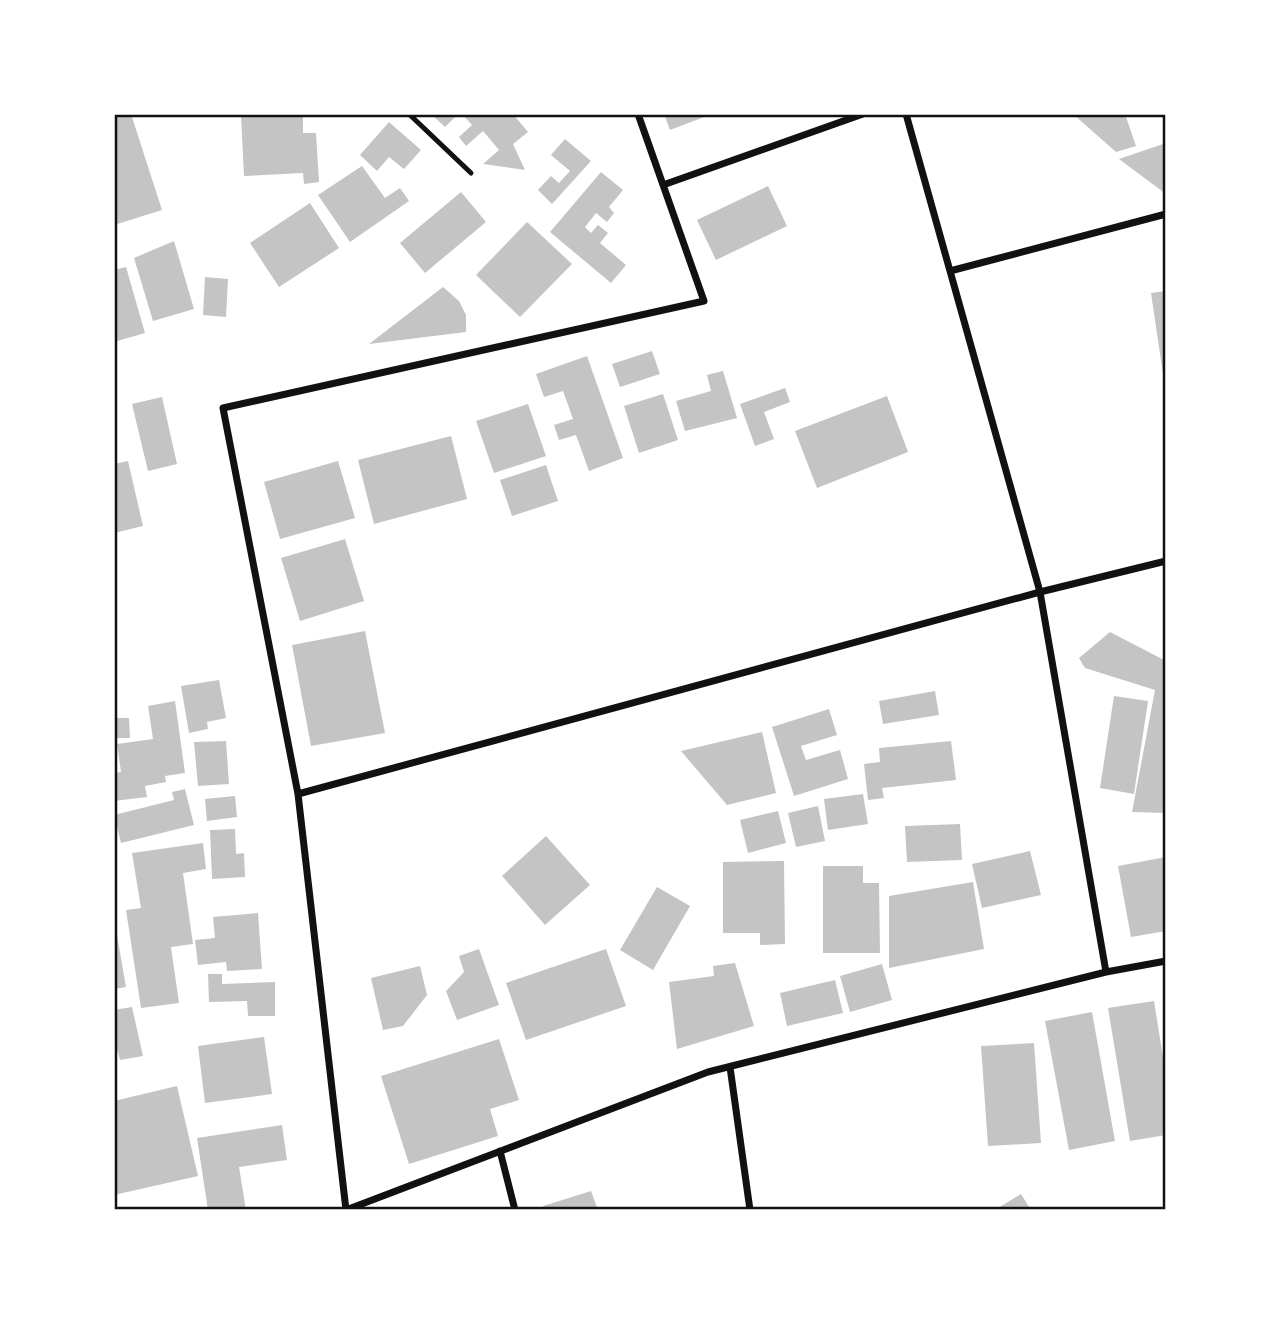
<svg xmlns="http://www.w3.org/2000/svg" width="1280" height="1324" viewBox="0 0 1280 1324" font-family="'PT Serif',serif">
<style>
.building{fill:#c4c4c4}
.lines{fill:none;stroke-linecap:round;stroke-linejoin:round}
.service{stroke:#111;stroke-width:5}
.minor{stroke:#111;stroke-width:7}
.neatline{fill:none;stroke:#111;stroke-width:2.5}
</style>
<rect width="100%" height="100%" fill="#fff"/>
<!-- building -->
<path class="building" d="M 131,114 L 162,210 L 114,225 L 114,118 Z
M 303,114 L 303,133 L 316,133 L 319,182 L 304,184 L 303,173 L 244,176 L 241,116 Z
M 431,114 L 458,114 L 445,127 Z
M 462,114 L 513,114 L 528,132 L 513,144 L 525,170 L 483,164 L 499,150 L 483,131 L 466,146 L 459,137 L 472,125 Z
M 664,114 L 712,114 L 670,130 Z
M 1073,114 L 1125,114 L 1136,146 L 1116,152 Z
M 389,122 L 421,150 L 404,169 L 389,157 L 377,171 L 360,155 Z
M 565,139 L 591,161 L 552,204 L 538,190 L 551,176 L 559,183 L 570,171 L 551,155 Z
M 1166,143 L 1166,194 L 1119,159 Z
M 362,166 L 385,198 L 400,188 L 409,201 L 350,242 L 318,195 Z
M 601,172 L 623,190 L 609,207 L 614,213 L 607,222 L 596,213 L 585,227 L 591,233 L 598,225 L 608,233 L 600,243 L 626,265 L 611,283 L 550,232 Z
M 768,186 L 787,226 L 716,260 L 697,220 Z
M 461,192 L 486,222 L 425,273 L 400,243 Z
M 310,203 L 339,248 L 279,287 L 250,243 Z
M 527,222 L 572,264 L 520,317 L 476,275 Z
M 174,241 L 194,309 L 153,321 L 134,258 Z
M 126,267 L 145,333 L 114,342 L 114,270 Z
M 205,277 L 228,279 L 226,317 L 203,315 Z
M 443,287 L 459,301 L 466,315 L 466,332 L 369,344 Z
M 1166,291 L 1166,373 L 1163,374 L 1151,293 Z
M 652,351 L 660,374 L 620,387 L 612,364 Z
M 587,356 L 623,458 L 589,471 L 576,435 L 559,440 L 554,425 L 573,419 L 563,391 L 544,397 L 536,374 Z
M 723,371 L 737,418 L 685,431 L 676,401 L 711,391 L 707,375 Z
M 785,388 L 790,402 L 764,412 L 774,439 L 755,446 L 740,404 Z
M 663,394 L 678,440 L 639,453 L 624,406 Z
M 887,396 L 908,452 L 817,488 L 795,431 Z
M 162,397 L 177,464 L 148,471 L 132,404 Z
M 528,404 L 546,456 L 494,473 L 476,421 Z
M 451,436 L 467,499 L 374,524 L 358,460 Z
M 128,461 L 143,526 L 114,533 L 114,464 Z
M 338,461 L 355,518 L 280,539 L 264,482 Z
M 546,465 L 558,501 L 512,516 L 500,480 Z
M 345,539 L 364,601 L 300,621 L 281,558 Z
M 365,631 L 385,733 L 311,746 L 292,645 Z
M 1110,632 L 1166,661 L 1166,813 L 1132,812 L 1155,690 L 1085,668 L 1079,658 Z
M 219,680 L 226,718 L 207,722 L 208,729 L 189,733 L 181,686 Z
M 935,691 L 939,715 L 883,724 L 879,701 Z
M 1114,696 L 1148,701 L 1134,794 L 1100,788 Z
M 175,701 L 185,773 L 165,776 L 166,782 L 145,786 L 147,797 L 114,801 L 114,773 L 121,772 L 117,744 L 153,739 L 148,706 Z
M 829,709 L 837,735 L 801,746 L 806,760 L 840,750 L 848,779 L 794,796 L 772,727 Z
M 114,718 L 129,718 L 130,738 L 114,738 Z
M 762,732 L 776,793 L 727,805 L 681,751 Z
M 226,741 L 229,784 L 198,786 L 194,742 Z
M 951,741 L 956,780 L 882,788 L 884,798 L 868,800 L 864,764 L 880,762 L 879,748 Z
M 185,789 L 194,825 L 121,843 L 114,815 L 174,800 L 172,792 Z
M 863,794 L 868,824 L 828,830 L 824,799 Z
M 235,796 L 237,817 L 207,821 L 205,799 Z
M 818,806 L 825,841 L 796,847 L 788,813 Z
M 778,811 L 786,843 L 748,853 L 740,820 Z
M 960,824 L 962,860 L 907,862 L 905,826 Z
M 235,829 L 236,854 L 244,853 L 245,877 L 212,879 L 210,830 Z
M 546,836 L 590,885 L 545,925 L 502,876 Z
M 203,843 L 206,869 L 183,873 L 193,944 L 171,947 L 179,1003 L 141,1008 L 126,910 L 141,908 L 132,853 Z
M 1030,851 L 1041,895 L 982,908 L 972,864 Z
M 1166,857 L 1166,931 L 1131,937 L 1118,866 Z
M 784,861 L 785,944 L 760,945 L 760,933 L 723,933 L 723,862 Z
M 823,866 L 863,866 L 863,883 L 879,883 L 880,953 L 823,953 Z
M 973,882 L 984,949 L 889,968 L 889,896 Z
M 657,887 L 690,906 L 653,970 L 620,950 Z
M 258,913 L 262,969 L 227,971 L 226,962 L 198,965 L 195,940 L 215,938 L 213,917 Z
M 117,935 L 126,987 L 114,989 L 114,936 Z
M 479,949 L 499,1005 L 457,1020 L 446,991 L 464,972 L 459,956 Z
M 606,949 L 626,1006 L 526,1040 L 506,983 Z
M 735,963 L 754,1026 L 677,1049 L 669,982 L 714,976 L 713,966 Z
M 882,964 L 892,1000 L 850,1012 L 840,976 Z
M 420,966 L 427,995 L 403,1026 L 383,1030 L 371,978 Z
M 208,974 L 222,974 L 222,984 L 275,982 L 275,1016 L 248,1016 L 247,1001 L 209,1002 Z
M 835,980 L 843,1013 L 787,1026 L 780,993 Z
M 1154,1001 L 1166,1076 L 1166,1135 L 1130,1141 L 1108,1008 Z
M 132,1007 L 143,1056 L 120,1060 L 114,1039 L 114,1010 Z
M 1092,1012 L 1115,1141 L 1069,1150 L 1045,1021 Z
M 264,1037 L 272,1094 L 205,1103 L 198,1046 Z
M 499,1039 L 519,1100 L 490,1109 L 498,1136 L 409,1164 L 381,1076 Z
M 1034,1043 L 1041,1143 L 988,1146 L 981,1046 Z
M 177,1086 L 198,1176 L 114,1195 L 114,1101 Z
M 282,1125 L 287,1160 L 239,1167 L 246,1210 L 208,1210 L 197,1138 Z
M 591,1191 L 598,1210 L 545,1210 L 543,1206 Z
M 1021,1194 L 1031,1210 L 995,1210 Z"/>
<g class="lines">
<!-- service -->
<path class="service" d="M 409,114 L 471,173"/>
<!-- minor -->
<path class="minor" d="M 906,114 L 1040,592 L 1106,972
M 663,185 L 863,114
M 950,271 L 1166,214
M 298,794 L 223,408 L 704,301 L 638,114
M 730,1067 L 750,1210
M 500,1151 L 515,1210
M 346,1210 L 298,794 L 1040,592 L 1166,561
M 346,1210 L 708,1072 L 1106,972 L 1166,961"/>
</g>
<!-- border -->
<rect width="1280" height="1324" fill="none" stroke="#ffffff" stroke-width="231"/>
<rect x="116" y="116" width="1048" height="1092" class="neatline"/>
</svg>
